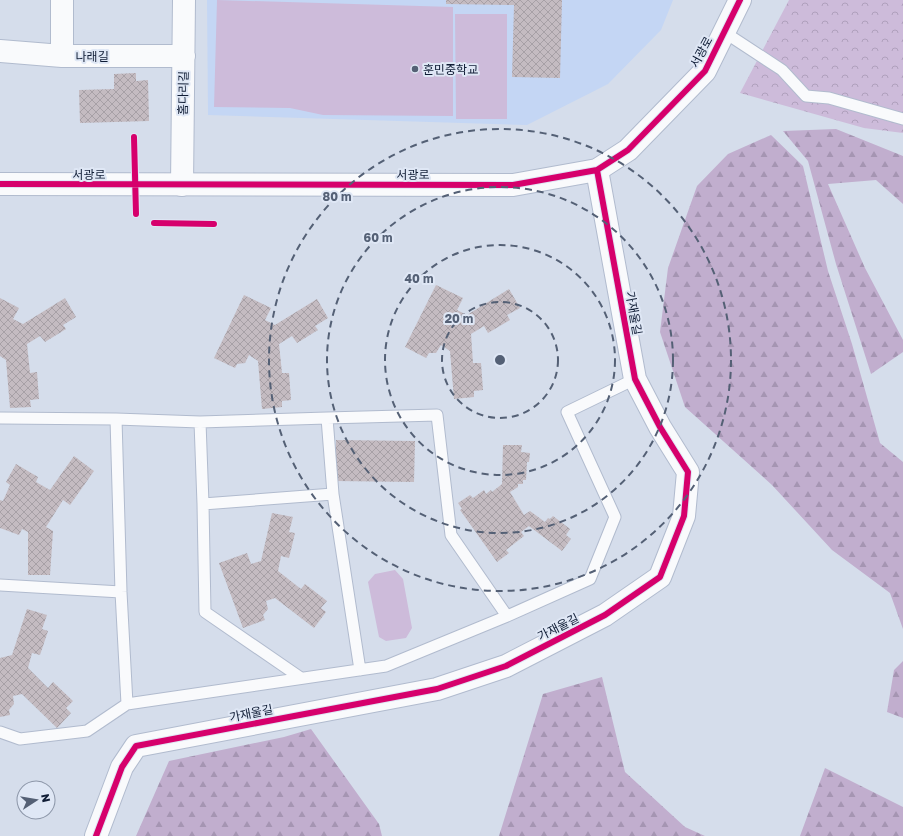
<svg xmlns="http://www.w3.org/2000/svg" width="903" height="836" viewBox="0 0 903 836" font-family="'Golos Text','Noto Sans KR',sans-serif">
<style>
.built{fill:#c4d6f4}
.forest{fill:url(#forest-firs)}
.park{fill:url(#park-crowns)}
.garden{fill:#cdbbda}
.building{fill:url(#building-cross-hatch)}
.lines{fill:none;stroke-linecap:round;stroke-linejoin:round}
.service-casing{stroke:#b1bbce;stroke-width:13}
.minor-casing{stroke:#b1bbce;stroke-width:24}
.tertiary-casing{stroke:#b1bbce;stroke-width:24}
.service{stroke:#f9fafc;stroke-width:11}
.minor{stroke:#f9fafc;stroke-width:22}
.tertiary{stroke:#f9fafc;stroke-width:22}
.cycleway-casing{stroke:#dfe7f5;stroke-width:8}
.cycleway{stroke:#d6006c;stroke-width:6}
.ring{fill:none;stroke:#546075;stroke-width:2;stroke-dasharray:7 5}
.poi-dot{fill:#546075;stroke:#dfe7f5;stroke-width:1.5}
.labels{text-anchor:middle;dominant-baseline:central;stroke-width:4;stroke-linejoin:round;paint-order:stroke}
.street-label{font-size:12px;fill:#0f1c35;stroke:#dfe7f5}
.poi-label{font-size:12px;fill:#0f1c35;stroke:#dfe7f5;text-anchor:start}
.centre{fill:#546075;stroke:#dfe7f5;stroke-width:2}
.ring-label{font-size:12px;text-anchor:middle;font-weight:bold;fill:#546075;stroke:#dfe7f5;stroke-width:4;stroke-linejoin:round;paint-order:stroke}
</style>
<defs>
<pattern id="forest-firs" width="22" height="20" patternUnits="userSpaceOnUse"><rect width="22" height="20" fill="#c1aece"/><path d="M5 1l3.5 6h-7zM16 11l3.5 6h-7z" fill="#a595b2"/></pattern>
<pattern id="park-crowns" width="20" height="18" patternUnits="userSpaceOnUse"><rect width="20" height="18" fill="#cdbbda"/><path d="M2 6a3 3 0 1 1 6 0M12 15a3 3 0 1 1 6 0" fill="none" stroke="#afa0bc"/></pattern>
<pattern id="building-cross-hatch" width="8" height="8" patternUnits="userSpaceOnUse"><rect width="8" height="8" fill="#c4bbc1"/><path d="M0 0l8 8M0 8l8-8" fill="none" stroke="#a7a0a6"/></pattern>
</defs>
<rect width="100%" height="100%" fill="#d5ddeb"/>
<!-- built -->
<path class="built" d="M 207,0 L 673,0 L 661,30 L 608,84 L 527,125 L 208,115 Z"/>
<!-- forest -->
<path class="forest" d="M 836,129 L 903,156 L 903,204 L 876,180 L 828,184 L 865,268 L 903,340 L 903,352 L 871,374 L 836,264 L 808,161 L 783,131 Z
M 771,135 L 803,166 L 828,271 L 852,344 L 880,443 L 903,462 L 903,629 L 890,593 L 832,550 L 772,485 L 685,407 L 660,332 L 668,268 L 697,186 L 728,154 Z
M 903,661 L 903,718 L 887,712 L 894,670 Z
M 602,677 L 625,772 L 685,827 L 705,836 L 499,836 L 543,694 Z
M 311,729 L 379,824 L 382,836 L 136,836 L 169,761 L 284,737 Z
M 825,768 L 903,807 L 903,836 L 800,836 Z"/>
<!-- park -->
<path class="park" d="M 789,0 L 903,0 L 903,133 L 864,128 L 740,93 Z"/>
<!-- garden -->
<path class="garden" d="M 217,0 L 453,7 L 453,116 L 323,115 L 290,108 L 214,107 Z
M 455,14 L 507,14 L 507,119 L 456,119 Z
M 395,570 L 403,579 L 412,628 L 406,638 L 386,641 L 379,637 L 368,582 L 375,574 Z"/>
<!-- building -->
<path class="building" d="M 446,0 L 562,0 L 560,78 L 512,77 L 514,5 L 446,4 Z
M 136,73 L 136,81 L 148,80 L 149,121 L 80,123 L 79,90 L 114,89 L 114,74 Z
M 436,285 L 463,298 L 457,310 L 467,315 L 509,289 L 520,308 L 507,315 L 510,320 L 488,333 L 484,326 L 471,334 L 473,363 L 481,363 L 483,390 L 474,391 L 474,397 L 454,399 L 450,351 L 441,345 L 436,353 L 429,353 L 426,358 L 405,347 Z
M 244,295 L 271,308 L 265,320 L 275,325 L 317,299 L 328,318 L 315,326 L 318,330 L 297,343 L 292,336 L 279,344 L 282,373 L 289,373 L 291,400 L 282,401 L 282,407 L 262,409 L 258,361 L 249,355 L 245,363 L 237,364 L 235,368 L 214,358 Z
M 0,298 L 19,308 L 13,319 L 23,324 L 65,298 L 76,317 L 63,325 L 66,329 L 45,342 L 40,336 L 27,344 L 30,373 L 37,372 L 39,399 L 30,400 L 31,407 L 10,408 L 6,360 L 0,356 Z
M 336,440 L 415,441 L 414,482 L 335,481 Z
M 503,445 L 522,445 L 521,452 L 530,453 L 529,462 L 527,462 L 526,480 L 523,480 L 523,484 L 518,484 L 518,487 L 510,492 L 524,515 L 530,511 L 545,522 L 548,518 L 550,519 L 553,516 L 570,529 L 566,535 L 571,539 L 562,551 L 529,526 L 521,532 L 524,536 L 506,550 L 509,553 L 497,562 L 460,510 L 462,509 L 458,503 L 470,495 L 473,498 L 484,490 L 486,494 L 491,490 L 492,492 L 502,484 Z
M 74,456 L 94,471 L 70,505 L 63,500 L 46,527 L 53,531 L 50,575 L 28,575 L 28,532 L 22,529 L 19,535 L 0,528 L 0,500 L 3,501 L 10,485 L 6,482 L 16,464 L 38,477 L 36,482 L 50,490 Z
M 272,513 L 293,517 L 289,532 L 295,533 L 289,558 L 281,556 L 278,571 L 301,589 L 305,584 L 327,601 L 321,608 L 326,612 L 314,628 L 275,598 L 266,601 L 268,609 L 263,615 L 265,620 L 243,628 L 219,563 L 247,553 L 251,564 L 261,561 Z
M 27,609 L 47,615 L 42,629 L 48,631 L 40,655 L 32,653 L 28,668 L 48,688 L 53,682 L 73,701 L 66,708 L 71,713 L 57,728 L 22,694 L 13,696 L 14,704 L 9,710 L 10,715 L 0,717 L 0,658 L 12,655 Z"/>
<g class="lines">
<!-- service casing -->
<g class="service-casing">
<path id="service" d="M 724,32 L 782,70 L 806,96 L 829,98 L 903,119
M 0,418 L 116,419 L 121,592 L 127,704 L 386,666 L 505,617 L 590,579 L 615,517 L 567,412 L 635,379
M 327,418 L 437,415 L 451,535 L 507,616
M 116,419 L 200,422
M 333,494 L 203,504 L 200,422 L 327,418 L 333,494 L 360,670
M 203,504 L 205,612 L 301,678
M 0,585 L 121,592
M 0,732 L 20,739 L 87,731 L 127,704"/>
</g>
<!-- minor casing -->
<g class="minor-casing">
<path id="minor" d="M 0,51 L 62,56 L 184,56
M 62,56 L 62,0
M 182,185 L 184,0
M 96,836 L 122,767 L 136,746 L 437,689 L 506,666 L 605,615 L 660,577 L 684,516 L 688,472 L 660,427 L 635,379 L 597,170"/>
</g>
<!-- tertiary casing -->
<g class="tertiary-casing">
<path id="tertiary" d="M 0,184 L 513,185 L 597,170 L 628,150 L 705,71 L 740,0"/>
</g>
<!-- service -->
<use href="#service" class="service"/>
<!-- minor -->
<use href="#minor" class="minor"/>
<!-- tertiary -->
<use href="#tertiary" class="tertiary"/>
<!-- cycleway casing -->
<g class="cycleway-casing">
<path id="cycleway" d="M 134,137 L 136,214
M 0,184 L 513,185 L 597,170 L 628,150 L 705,71 L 740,0
M 154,223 L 214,224
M 96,836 L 122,767 L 136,746 L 437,689 L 506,666 L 605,615 L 660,577 L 684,516 L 688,472 L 660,427 L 635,379 L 597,170"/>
</g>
<!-- cycleway -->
<use href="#cycleway" class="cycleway"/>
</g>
<!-- distance rings -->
<g class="ring">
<circle cx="500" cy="360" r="58"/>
<circle cx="500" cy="360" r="115"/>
<circle cx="500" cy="360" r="173"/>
<circle cx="500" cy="360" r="231"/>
</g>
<!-- markers -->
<circle class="poi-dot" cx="415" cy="69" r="4"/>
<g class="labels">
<!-- street labels -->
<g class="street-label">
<text transform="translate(701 52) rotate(-61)">서광로</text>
<text x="92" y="56">나래길</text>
<text transform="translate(183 93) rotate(-89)">홈다리길</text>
<text x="89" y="174">서광로</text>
<text x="413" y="174">서광로</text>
<text transform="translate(634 313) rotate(80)">가재울길</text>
<text transform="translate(558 627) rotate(-27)">가재울길</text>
<text transform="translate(251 713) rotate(-11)">가재울길</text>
</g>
<!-- poi labels -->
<g class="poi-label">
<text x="423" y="69">훈민중학교</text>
</g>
</g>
<circle cx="500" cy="360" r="6" class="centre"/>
<g class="ring-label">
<text x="337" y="201">80 m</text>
<text x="378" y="242">60 m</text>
<text x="419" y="283">40 m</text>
<text x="459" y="323">20 m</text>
</g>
<!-- north arrow -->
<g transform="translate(36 800) rotate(78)"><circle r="19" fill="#dfe7f5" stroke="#8c96a8"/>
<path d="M0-3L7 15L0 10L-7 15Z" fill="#546075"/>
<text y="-6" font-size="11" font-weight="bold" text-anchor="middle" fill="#0f1c35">N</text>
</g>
</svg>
